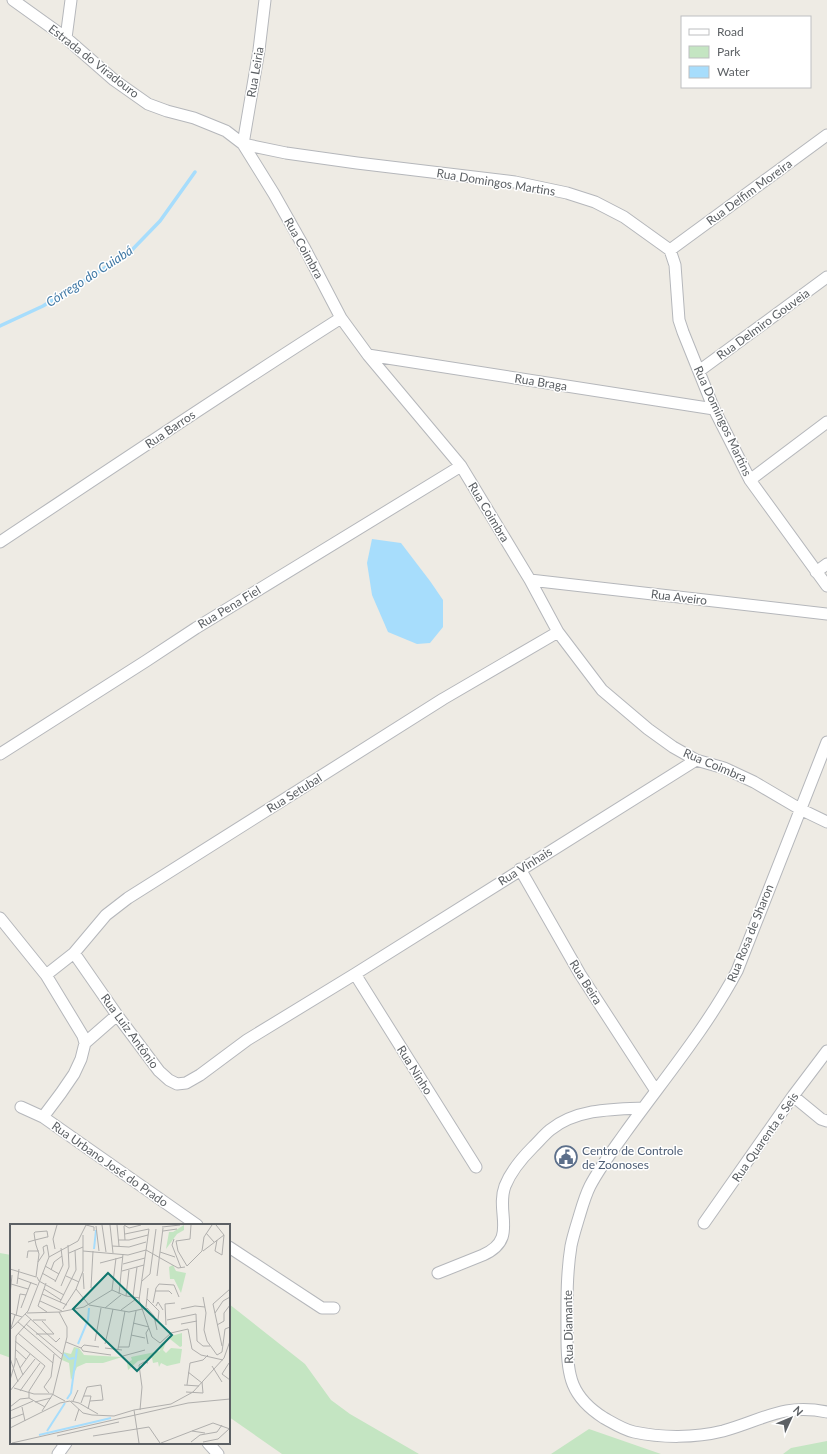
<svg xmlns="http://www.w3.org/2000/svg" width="827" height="1454" viewBox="0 0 827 1454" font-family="Lato,sans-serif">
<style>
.green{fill:#c4e5c2}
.water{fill:#a7ddfc}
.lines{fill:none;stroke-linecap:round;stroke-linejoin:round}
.stream{stroke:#a7ddfc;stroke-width:3.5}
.minor-casing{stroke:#b5b7bb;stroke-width:13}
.minor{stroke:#fff;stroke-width:11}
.labels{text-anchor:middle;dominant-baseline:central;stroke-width:3;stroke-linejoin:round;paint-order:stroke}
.street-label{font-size:12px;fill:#5c6064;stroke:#fff}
.service-label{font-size:12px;fill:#4e5e75;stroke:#fff;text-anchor:start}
.water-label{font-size:13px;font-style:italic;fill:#4179a5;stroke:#fff}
.inset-river{fill:none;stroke:#a7ddfc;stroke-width:2}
.inset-road{fill:none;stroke:#b0afad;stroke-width:1}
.view{fill:#0f766e;fill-opacity:0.15;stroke:#0f766e;stroke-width:2}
.inset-edge{fill:none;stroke:#5c6064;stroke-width:2}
</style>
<rect width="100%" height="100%" fill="#eeebe4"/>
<!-- green -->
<path class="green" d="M 0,1253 L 11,1255 L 11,1358 L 0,1354 Z
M 229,1304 L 305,1364 L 331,1400 L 350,1414 L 419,1454 L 282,1454 L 229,1417 Z
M 589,1429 L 661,1454 L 551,1454 Z
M 827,1441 L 827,1454 L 783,1454 L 791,1448 Z"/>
<!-- water -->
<path class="water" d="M 372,539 L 401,543 L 430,581 L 443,600 L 443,627 L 430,643 L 417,644 L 388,632 L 372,595 L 367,563 Z"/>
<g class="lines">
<!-- stream -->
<path class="stream" d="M 0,326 L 43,306 L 129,253 L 160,221 L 195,172"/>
<!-- minor casing -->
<g class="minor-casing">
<path id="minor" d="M 13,0 L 66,38 L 114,80 L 148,104 L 167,111 L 194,118 L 226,131 L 243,144 L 274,194 L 305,249 L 341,318 L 368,355 L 461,466 L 530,580 L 558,632 L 602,690 L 648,729 L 673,747 L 696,760 L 724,768 L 754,782 L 800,809 L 827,822
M 66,38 L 71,0
M 243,144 L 286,153 L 357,163 L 515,182 L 567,193 L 595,202 L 624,217 L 670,250 L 675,265 L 679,320 L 683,332 L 714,409 L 750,480 L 827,586
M 243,144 L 259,50 L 265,0
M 670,250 L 827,135
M 368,355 L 714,409
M 699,371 L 827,277
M 750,480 L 827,422
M 0,542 C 113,467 226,391 341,318
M 816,572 L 827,564
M 530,580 L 827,614
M 827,742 L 737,971 C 706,1029 663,1080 625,1133 C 613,1150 600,1167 590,1186 C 585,1196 582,1207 579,1217 C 576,1227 573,1236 571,1246 C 566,1277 567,1308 567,1339 C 567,1376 571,1397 604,1418 C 613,1423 624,1430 634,1432 C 662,1438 695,1438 723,1431 C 763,1420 783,1403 827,1412
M 0,754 L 146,661 L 196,628 L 461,466
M 520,869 L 580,974 L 656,1091
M 0,918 L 46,975 L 83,1036 L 85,1043
M 74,953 L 117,1015 L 159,1071 L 169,1080 L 177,1084 L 186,1083 L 200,1075 L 247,1040 L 355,974 L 696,760
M 355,974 L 476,1167
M 46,975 L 74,953 L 106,915 L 128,898 L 443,699 L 558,632
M 793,1096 L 821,1119 L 827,1121
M 21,1107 L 43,1117 L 197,1225
M 43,1117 L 61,1093 L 74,1074 L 81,1059 L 85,1043 L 117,1015
M 704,1223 L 793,1096 L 827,1051
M 229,1247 L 322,1308 L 334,1308
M 438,1273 L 483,1255 C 519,1239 495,1213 505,1186 C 511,1171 522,1158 533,1147 C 539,1141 544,1135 550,1130 C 576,1109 612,1109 643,1108
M 208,1443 L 218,1454
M 58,1454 L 66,1443"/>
</g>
<!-- minor -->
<use href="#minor" class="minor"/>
</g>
<!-- icons -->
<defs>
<g id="civic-ring" transform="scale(1.15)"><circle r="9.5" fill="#fff" stroke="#5c6f8a" stroke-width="1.5"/><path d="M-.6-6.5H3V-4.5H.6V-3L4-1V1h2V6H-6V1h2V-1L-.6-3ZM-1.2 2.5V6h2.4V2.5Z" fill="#5c6f8a"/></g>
</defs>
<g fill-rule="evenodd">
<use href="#civic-ring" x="566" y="1157"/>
</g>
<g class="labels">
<!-- street labels -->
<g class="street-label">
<text transform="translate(94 61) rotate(38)">Estrada do Viradouro</text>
<text transform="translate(255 72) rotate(-80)">Rua Leiria</text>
<text transform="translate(496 182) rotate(9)">Rua Domingos Martins</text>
<text transform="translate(749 192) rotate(-36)">Rua Delfim Moreira</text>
<text transform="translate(304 248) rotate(61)">Rua Coimbra</text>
<text transform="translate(763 324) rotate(-36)">Rua Delmiro Gouveia</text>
<text transform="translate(541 382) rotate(9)">Rua Braga</text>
<text transform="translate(723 421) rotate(65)">Rua Domingos Martins</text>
<text transform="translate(170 429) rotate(-34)">Rua Barros</text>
<text transform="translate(489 512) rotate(59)">Rua Coimbra</text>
<text transform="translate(679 597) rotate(7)">Rua Aveiro</text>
<text transform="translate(229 607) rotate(-31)">Rua Pena Fiel</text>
<text transform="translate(715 765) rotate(23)">Rua Coimbra</text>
<text transform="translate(294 793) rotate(-32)">Rua Setubal</text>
<text transform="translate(525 866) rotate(-32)">Rua Vinhais</text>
<text transform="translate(750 933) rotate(-68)">Rua Rosa de Sharon</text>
<text transform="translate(586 982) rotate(58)">Rua Beira</text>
<text transform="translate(130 1031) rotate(54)">Rua Luiz Antônio</text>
<text transform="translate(415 1070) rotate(58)">Rua Ninho</text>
<text transform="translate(765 1137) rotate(-55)">Rua Quarenta e Seis</text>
<text transform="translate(110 1164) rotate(35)">Rua Urbano José do Prado</text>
<text transform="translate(568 1327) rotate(-91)">Rua Diamante</text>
</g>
<!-- service labels -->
<g class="service-label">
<text x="582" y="1150">Centro de Controle<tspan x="582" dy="14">de Zoonoses</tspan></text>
</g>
<!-- water labels -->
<g class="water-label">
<text transform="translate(89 276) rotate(-33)">Córrego do Cuiabá</text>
</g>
</g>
<!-- overview -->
<g transform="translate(10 1224)">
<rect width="220" height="220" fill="#eeebe4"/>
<path d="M 174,1 L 174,6 L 167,10 L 156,25 L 159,8 L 163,8 ZM 163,41 L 166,47 L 176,49 L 171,69 L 164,55 L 160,55 L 159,43 ZM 172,109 L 172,122 L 170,123 L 160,115 L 161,112 ZM 156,118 L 153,126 L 156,129 L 161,124 L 172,125 L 170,139 L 157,142 L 151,139 L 149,143 L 148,138 L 143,139 L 142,134 L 128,137 L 118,146 L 117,139 L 122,136 L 121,133 L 150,127 L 151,120 ZM 64,123 L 69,124 L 74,131 L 112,133 L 93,139 L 76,139 L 67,143 L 61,156 L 59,139 L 52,136 L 53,128 L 61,130 Z" fill="#c4e5c2"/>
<path class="inset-river" d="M 84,25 L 86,6M 68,120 L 78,96 L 79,84M 54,130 L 59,135 L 64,134M 57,175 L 61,169 L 67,125M 37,207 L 55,179M 29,211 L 101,194"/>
<path class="inset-road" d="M 76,1 L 84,3 L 84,7M 92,1 L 96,28M 100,1 L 103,29M 107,1 L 109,22M 114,1 L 119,4 L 131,1M 181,1 L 180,15 L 166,17 L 168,27 L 177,42 L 192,27 L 194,13 L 202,1M 86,2 L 89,27M 114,2 L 115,16M 152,3 L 170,1M 153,7 L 167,5M 196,9 L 204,18M 115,10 L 139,5 L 129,76 L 142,113 L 150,119 L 161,109 L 178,105 L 182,125 L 191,131 L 213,136M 164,15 L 162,21 L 171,44M 108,16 L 119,16 L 138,11M 207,16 L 205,27 L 212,31 L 214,11M 18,18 L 25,16 L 37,13 L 38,13 L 37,7 L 25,8 L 24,9 L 25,16 L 26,21 L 29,30 L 26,53M 102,22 L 119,23 L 136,18M 45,25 L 43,15 L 47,1M 73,27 L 118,31 L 136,26 L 168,44 L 175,43M 193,27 L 214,11 L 206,1M 150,28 L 165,33M 59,29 L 73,23M 17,34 L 18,27 L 29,27M 28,38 L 34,29 L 33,23 L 37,21 L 39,33M 90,39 L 113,33M 113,40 L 135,34M 35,42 L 49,50M 0,45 L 26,53M 41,46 L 44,38 L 52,32M 112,47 L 134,41M 32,49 L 46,57M 73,49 L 74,65M 56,52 L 69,58M 147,52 L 153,4M 27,53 L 29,57 L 54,71M 8,54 L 27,61M 132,57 L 140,50 L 146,5M 45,58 L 53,41 L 51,24M 36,59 L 28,82 L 37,88M 1,60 L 18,65M 7,60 L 9,45M 51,62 L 59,43 L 58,21M 81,64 L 83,27M 34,65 L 51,76M 66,65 L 79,81M 102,66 L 106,34M 145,67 L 159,67 L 162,70M 32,70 L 57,81M 109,70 L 113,30M 0,71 L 2,51M 116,72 L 119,46M 123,73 L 127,43M 193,73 L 196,89 L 194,106 L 197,117 L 207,131 L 212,128 L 215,105 L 220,103M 137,75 L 149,87 L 148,96 L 145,97M 30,77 L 52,87M 50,78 L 66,46 L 65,26M 143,79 L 146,64 L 149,60 L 164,61 L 169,73M 203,80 L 212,122M 203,80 L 220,65M 79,81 L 119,88 L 137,84 L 144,92 L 147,106M 146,82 L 148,78 L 153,86M 136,83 L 138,64M 11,84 L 21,58M 95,84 L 111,71M 53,85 L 66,65 L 73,47 L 73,11M 171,85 L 185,82 L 195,83M 111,86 L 126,75M 0,89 L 12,93M 17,89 L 50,88 L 74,83 L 102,66 L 116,72 L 130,74M 205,89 L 213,77 L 220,73M 15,90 L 46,118 L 50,114M 6,92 L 10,70 L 16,71M 23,96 L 36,96M 157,96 L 186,90 L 187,117 L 193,122 L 200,122M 8,98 L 51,135M 123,99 L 139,103M 16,100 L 52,130M 171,100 L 187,97M 156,101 L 155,80 L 165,79M 207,101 L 214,97 L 214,89 L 220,81M 1,104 L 5,91M 0,106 L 18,87 L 39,33 L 68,17 L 76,1M 8,109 L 43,139M 26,110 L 44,110 L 32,97M 121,111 L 135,114M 5,117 L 35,142 L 19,167 L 19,174M 85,117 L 91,84M 56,118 L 71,124 L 73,127 L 101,131M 95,120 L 103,85M 138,120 L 136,109 L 139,104M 108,123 L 119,123 L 126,87M 71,124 L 74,121 L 89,123M 95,124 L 112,126M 5,125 L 16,135M 108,125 L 115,87M 113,132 L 135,126M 0,134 L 8,158M 6,134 L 13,151M 219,139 L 212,150 L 220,156M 202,142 L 212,158M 10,144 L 20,130M 178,148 L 192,159M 0,156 L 5,139 L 6,112 L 21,95M 174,161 L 189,162M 177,161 L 180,139 L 193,136 L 198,131M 4,164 L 24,170 L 42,170 L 55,177M 0,167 L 25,135M 10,167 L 30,139M 176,168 L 193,169 L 192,158M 39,169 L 34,163 L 41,153 L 44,130M 74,172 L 81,172 L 78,185M 19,174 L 35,183M 61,177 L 69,179 L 88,190M 63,177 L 68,166M 25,178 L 41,174M 71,179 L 77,163 L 91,161 L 93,176 L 80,177M 0,183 L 10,175 L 19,174M 12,183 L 15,197M 124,186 L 161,180 L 183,168 L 214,134 L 220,117M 130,186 L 132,163 L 129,141 L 134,138 L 138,139M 0,187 L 23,177M 32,187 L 43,170 L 57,113 L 57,103 L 49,88M 0,195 L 13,190M 65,197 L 69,185M 0,204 L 50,179 L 60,177 L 73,189 L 82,191 L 104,192 L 124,186 L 129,219M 182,207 L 203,199 L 220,205M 47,212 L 109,198M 83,212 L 139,203 L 150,219M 181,218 L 190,211 L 207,208 L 212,201M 193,218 L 208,215 L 219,205M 2,219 L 178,179 L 220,175M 151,219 L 182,207 L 195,209"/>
<path class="view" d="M 98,49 L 162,111 L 127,147 L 63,85 Z"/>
<rect width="220" height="220" class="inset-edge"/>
</g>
<!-- legend -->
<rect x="681" y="16" width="130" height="72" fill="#ffffff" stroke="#bebfc1"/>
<rect x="689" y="29" width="20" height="6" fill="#ffffff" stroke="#bebfc1"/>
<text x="717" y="36" font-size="12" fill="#5c6064">Road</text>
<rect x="689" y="46" width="20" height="12" fill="#c4e5c2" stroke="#bebfc1"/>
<text x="717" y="56" font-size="12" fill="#5c6064">Park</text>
<rect x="689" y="66" width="20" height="12" fill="#a7ddfc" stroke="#bebfc1"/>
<text x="717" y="76" font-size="12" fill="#5c6064">Water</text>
<!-- north arrow -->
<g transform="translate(791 1418) rotate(46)" stroke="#ffffff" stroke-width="3" paint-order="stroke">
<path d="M0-3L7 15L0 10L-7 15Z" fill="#5c6064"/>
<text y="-6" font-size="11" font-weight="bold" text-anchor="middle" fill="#5c6064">N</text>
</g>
</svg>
